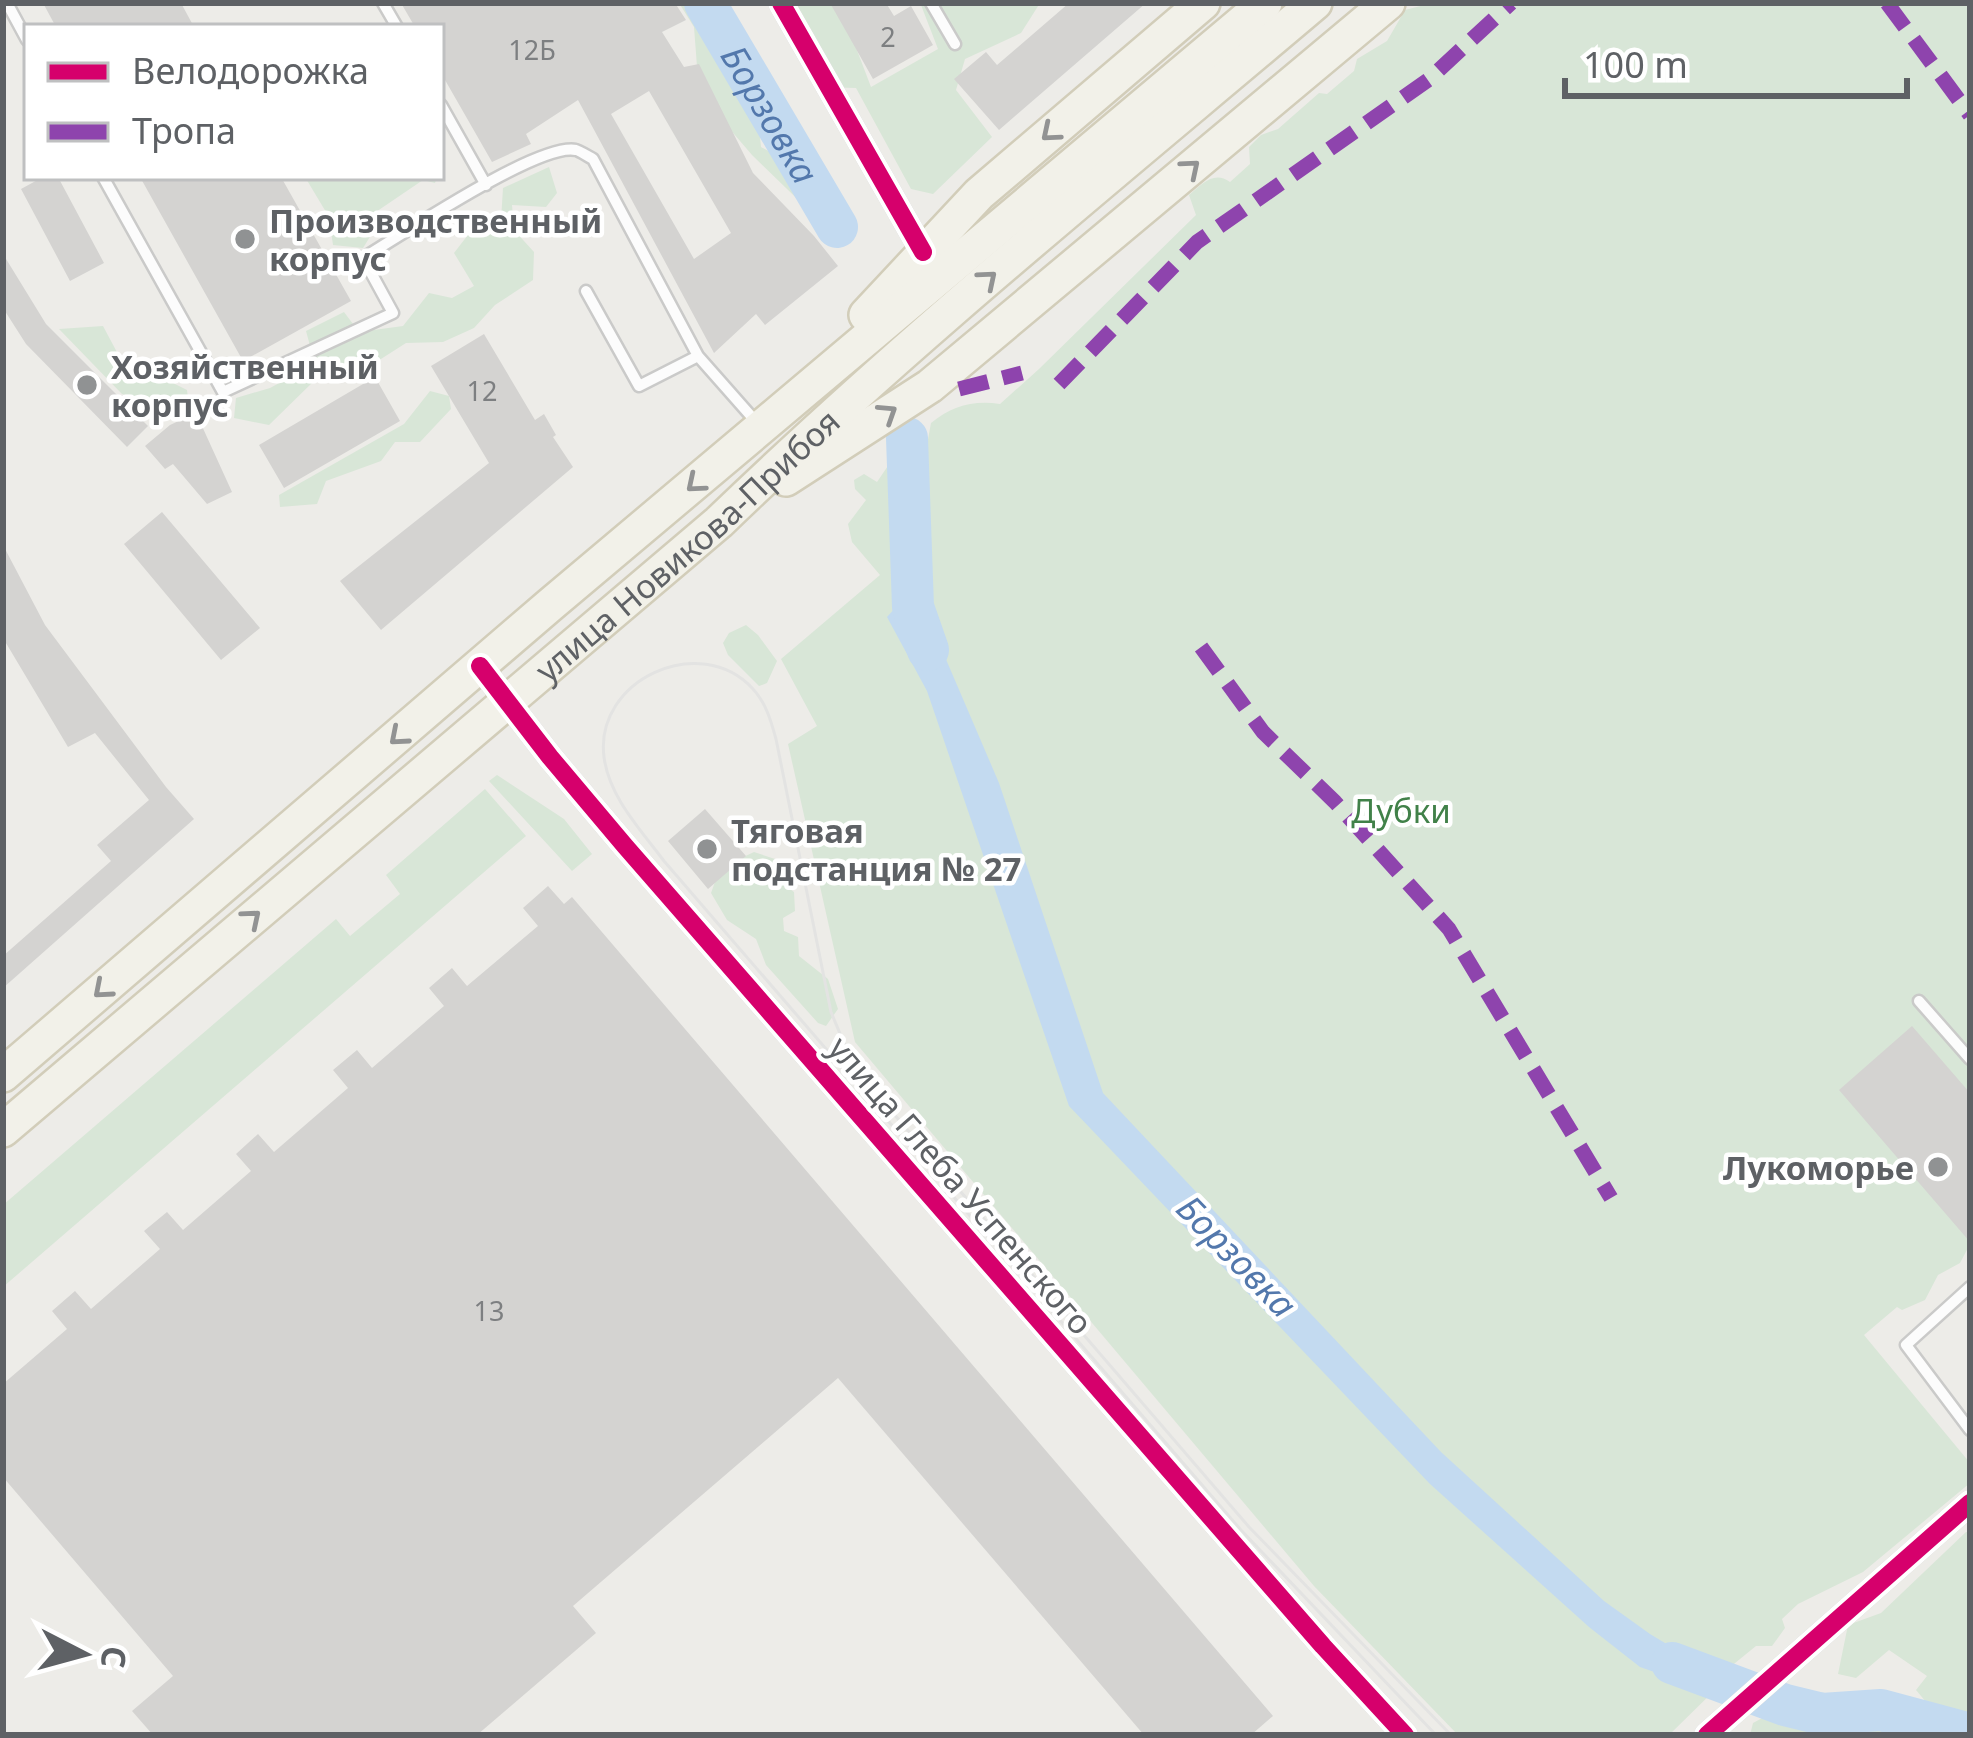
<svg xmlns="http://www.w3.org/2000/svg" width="1973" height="1738" viewBox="0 0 1973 1738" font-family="'Noto Sans',sans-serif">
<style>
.green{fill:#d8e6d7}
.water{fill:#c3daf0}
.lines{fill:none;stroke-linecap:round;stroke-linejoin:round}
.river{stroke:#c3daf0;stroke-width:42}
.building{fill:#d4d3d1;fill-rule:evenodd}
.service-casing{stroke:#cacac9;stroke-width:15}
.minor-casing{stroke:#cacac9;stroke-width:26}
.primary-casing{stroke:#d2cdb9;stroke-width:38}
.service{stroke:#fcfcfc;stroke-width:10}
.minor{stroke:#fcfcfc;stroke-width:21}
.primary{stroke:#f2f1e9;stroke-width:33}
.tram{stroke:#e3e3e2;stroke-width:3}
.quiet{stroke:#8e44ad;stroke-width:15;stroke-dasharray:30 15;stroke-linecap:butt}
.cycleway-casing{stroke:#fff;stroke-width:26}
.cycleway{stroke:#d6006c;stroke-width:18}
.oneway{stroke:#929393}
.poi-dot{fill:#909293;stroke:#fff;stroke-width:4.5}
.labels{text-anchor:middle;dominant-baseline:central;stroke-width:9;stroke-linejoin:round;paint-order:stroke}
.number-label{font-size:27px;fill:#7d7f81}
.poi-label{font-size:33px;font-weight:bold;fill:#5e6165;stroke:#fff;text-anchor:start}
.street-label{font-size:33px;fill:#5e6165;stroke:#fff}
.park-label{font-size:33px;fill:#418149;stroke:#fff}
.water-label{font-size:36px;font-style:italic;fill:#5378ac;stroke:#fff}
</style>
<rect width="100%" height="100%" fill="#edece8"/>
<!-- green -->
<path class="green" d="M 679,3 L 711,3 L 726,25 L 718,62 L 759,128 L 761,147 L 823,181 L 844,212 L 819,220 L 752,155 L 699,93 L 694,27 Z
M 795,3 L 839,3 L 871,87 L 938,49 L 921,5 L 924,3 L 1040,3 L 1021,33 L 965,59 L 956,90 L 992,137 L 933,194 L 911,189 L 856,88 L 819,87 L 792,34 Z
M 1432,3 L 1970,3 L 1970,1244 L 1960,1263 L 1938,1275 L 1925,1300 L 1902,1310 L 1897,1307 L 1864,1335 L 1970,1463 L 1970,1483 L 1863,1572 L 1798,1604 L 1782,1619 L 1785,1628 L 1772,1646 L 1756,1646 L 1724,1672 L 1718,1671 L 1719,1686 L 1669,1735 L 1458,1735 L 1314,1586 L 855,1042 L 788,744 L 817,726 L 781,659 L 880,575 L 852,542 L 848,524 L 866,500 L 855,489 L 854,480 L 864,474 L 877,482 L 898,451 L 905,446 L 915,452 L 926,450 L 931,423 C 952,406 973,400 1000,404 L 1039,369 L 1196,215 L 1189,195 C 1202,184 1214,170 1230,182 L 1250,164 L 1249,147 L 1261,135 L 1278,129 L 1319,93 L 1327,94 L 1354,71 L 1357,59 L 1387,41 L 1405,10 Z
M 549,167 L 557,193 L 546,207 L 512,205 L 514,230 L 534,252 L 533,280 L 495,305 L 474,328 L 443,342 L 406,343 L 370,366 L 314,381 L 269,425 L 234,418 L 236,398 L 270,388 L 315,364 L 306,331 L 344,312 L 359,332 L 403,326 L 429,293 L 452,298 L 474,286 L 454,253 L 481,218 L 501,220 L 503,188 Z
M 305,177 L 437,177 L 435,183 L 423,180 L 367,218 L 373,232 L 363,248 L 333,245 L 329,217 Z
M 103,326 L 119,356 L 156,362 L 165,379 L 187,390 L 189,407 L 154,426 L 147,401 L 122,394 L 59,329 Z
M 430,391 L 449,396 L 451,409 L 420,442 L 395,442 L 381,461 L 326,481 L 317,504 L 280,507 L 279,495 L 404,424 Z
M 746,625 L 758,635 L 777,661 L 767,683 L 759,686 L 728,655 L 723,643 L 729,633 Z
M 497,775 L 564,819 L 592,854 L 572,871 L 489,781 Z
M 485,789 L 526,836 L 3,1287 L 3,1205 L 336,919 L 350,936 L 400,894 L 386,875 Z
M 754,852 L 775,859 L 782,883 L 794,892 L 795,911 L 783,918 L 784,931 L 798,937 L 799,956 L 828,979 L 838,1009 L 826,1026 L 818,1023 L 766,965 L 756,939 L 727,920 L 711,893 L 720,868 Z
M 1966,1532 L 1970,1532 L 1970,1714 L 1964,1711 L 1936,1714 L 1916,1690 L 1927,1676 L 1889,1650 L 1856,1678 L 1838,1674 L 1848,1625 L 1881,1613 Z
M 1801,1697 L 1877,1703 L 1927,1735 L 1750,1735 L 1753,1723 Z"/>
<!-- water -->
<path class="water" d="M 918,594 L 999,783 L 1103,1093 L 1441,1452 L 1604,1601 L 1650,1634 L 1685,1655 L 1733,1676 L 1715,1693 L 1640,1667 L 1589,1627 L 1430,1484 L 1069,1106 L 927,691 L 887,617 L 906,596 Z"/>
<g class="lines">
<!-- river -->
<g class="river">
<path id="s1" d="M 705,3 L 837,227"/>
<path d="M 907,438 L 913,607 L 928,650"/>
<path d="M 1672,1663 L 1785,1705 L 1822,1714 L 1881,1710 L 1970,1734"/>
</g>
</g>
<!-- building -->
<path class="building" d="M 43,3 L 181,3 L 194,27 L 56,27 Z
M 401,3 L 675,3 L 686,20 L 662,32 L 684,67 L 699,64 L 753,173 L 814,236 L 838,266 L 765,325 L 756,314 L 714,353 L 578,100 L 526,134 L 531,144 L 492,162 L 441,73 L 441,27 L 415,27 ZM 649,91 L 731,233 L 694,259 L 611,114 Z
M 830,3 L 886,3 L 894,16 L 911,6 L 933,45 L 873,79 Z
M 1069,3 L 1146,3 L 999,130 L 954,79 L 986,52 L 997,65 Z
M 43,177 L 58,177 L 104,263 L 70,281 L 21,189 Z
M 140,177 L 281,177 L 351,301 L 243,361 Z
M 3,254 L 46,324 L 148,426 L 127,447 L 26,344 L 3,308 Z
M 484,334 L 535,420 L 544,414 L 556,435 L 553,437 L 573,467 L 381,630 L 340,581 L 489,463 L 431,366 Z
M 375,377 L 400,421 L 284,488 L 259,445 Z
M 196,413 L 232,492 L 207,504 L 173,464 L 165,469 L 145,446 L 170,425 Z
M 162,512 L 260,628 L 221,660 L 124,544 Z
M 3,545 L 45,625 L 166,787 L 194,819 L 3,988 L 3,956 L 111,861 L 97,845 L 149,800 L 95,733 L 68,747 L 3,638 Z
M 705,809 L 746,856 L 708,889 L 668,841 Z
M 548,886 L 564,904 L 572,897 L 1273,1716 L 1251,1735 L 1144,1735 L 838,1378 L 573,1606 L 596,1633 L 477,1735 L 153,1735 L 132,1711 L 173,1676 L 3,1477 L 3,1384 L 67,1329 L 52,1311 L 75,1291 L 91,1309 L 160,1249 L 144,1231 L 167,1212 L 183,1230 L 251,1171 L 236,1154 L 258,1134 L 274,1152 L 348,1088 L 333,1070 L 357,1050 L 372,1068 L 444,1006 L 429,988 L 452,968 L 467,986 L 538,926 L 523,908 Z
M 1912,1026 L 1970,1093 L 1970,1242 L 1839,1090 Z"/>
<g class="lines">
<!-- service casing -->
<g class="service-casing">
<path id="service" d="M 7,3 L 27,40
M 383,3 L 397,27
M 931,3 L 955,44
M 441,105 L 486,185
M 103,177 L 223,392 L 393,313 L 363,258 C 400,236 539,142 576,150 C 578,150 591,158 593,159 L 698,356
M 586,291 L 639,386 L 698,356 L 758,424
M 1919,1001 L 1970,1059
M 1970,1287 L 1906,1345 L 1970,1430"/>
</g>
<!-- minor casing -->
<g class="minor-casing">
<path id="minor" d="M 781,3 L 923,252
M 480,666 L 550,757 L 625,846 L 1323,1646 L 1405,1735
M 1707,1735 L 1970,1503"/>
</g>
<!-- primary casing -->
<g class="primary-casing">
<g id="primary">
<path d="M 866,315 L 979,194 L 1203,3"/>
<path d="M 786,479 L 930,386 L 1388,3"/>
<path d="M 3,1075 L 550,605 L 1265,3"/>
<path id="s2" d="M 3,1130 L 719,522 C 909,339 1114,173 1315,3"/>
</g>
</g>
<!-- service -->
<use href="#service" class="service"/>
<!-- minor -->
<use href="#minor" class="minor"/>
<!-- primary -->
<use href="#primary" class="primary"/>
<!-- tram -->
<path class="tram" d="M 1436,1735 L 1240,1529 L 664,861 C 641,830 609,797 604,757 C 594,680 700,631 753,689 C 766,703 771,721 776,739 L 831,1012 L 851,1060 L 868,1084 L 1249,1527 L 1451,1735"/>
<!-- quiet -->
<path class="quiet" d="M 1887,3 L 1970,115
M 1059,384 L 1197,242 L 1428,80 L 1511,3
M 959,389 L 1022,373
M 1201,647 L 1263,732 L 1335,802 L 1449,929 L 1611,1198"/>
<!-- cycleway casing -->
<g class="cycleway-casing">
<path id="cycleway" d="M 781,3 L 923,252
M 480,666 L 550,757 L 625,846 L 1323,1646 L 1405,1735
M 1707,1735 L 1970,1503"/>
</g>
<!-- cycleway -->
<use href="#cycleway" class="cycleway"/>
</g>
<!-- one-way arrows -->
<defs><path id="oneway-chevron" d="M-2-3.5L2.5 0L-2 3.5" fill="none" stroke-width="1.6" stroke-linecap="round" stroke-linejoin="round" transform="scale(3)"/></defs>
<g class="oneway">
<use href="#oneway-chevron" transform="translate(1050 133) rotate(140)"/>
<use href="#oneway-chevron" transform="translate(1191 168) rotate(-40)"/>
<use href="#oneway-chevron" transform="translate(988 279) rotate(-40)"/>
<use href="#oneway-chevron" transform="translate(888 413) rotate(-33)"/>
<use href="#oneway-chevron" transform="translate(695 484) rotate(140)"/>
<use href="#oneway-chevron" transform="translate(398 737) rotate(139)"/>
<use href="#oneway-chevron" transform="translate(252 918) rotate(-40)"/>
<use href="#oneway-chevron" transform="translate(102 990) rotate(139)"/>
</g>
<!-- markers -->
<g class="poi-dot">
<circle cx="245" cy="239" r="12"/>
<circle cx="87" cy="385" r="12"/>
<circle cx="707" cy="849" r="12"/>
<circle cx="1938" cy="1167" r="12"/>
</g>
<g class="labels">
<!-- number labels -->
<g class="number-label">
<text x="888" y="36">2</text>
<text x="532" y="49">12Б</text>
<text x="482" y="390">12</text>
<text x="489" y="1310">13</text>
</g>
<!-- poi labels -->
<g class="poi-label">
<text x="269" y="220">Производственный<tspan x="269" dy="38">корпус</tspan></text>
<text x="111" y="366">Хозяйственный<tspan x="111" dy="38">корпус</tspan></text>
<text x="731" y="830">Тяговая<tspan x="731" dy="38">подстанция № 27</tspan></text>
<text x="1914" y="1167" text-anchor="end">Лукоморье</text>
</g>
<!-- street labels -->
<g class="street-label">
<text stroke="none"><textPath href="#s2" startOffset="900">улица Новикова-Прибоя</textPath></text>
<text transform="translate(961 1185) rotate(49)">улица Глеба Успенского</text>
</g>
<!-- park labels -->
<g class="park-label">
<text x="1401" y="810">Дубки</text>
</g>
<!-- water labels -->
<g class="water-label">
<text stroke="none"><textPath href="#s1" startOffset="129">Борзовка</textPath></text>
<text transform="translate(1237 1256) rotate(46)">Борзовка</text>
</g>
</g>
<!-- border -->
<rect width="1973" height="1738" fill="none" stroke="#5e6165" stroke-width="12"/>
<!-- legend -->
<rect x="24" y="24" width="420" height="156" fill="#ffffff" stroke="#bfc0c1" stroke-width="3"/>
<rect x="48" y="63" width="60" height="18" fill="#d6006c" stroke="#bfc0c1" stroke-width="3"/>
<text x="132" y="84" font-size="36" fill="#5e6165">Велодорожка</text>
<rect x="48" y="123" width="60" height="18" fill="#8e44ad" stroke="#bfc0c1" stroke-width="3"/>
<text x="132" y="144" font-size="36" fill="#5e6165">Тропа</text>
<!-- north arrow -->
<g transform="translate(84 1654) rotate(96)" stroke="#ffffff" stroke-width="9" paint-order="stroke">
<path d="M0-9L21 45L0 30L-21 45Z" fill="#5e6165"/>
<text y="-18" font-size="33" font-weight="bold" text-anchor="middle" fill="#5e6165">С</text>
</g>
<!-- scale -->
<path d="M1565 78v18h342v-18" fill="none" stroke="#5e6165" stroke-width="6"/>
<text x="1583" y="78" font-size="36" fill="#5e6165" stroke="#ffffff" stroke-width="9" paint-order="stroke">100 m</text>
</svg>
